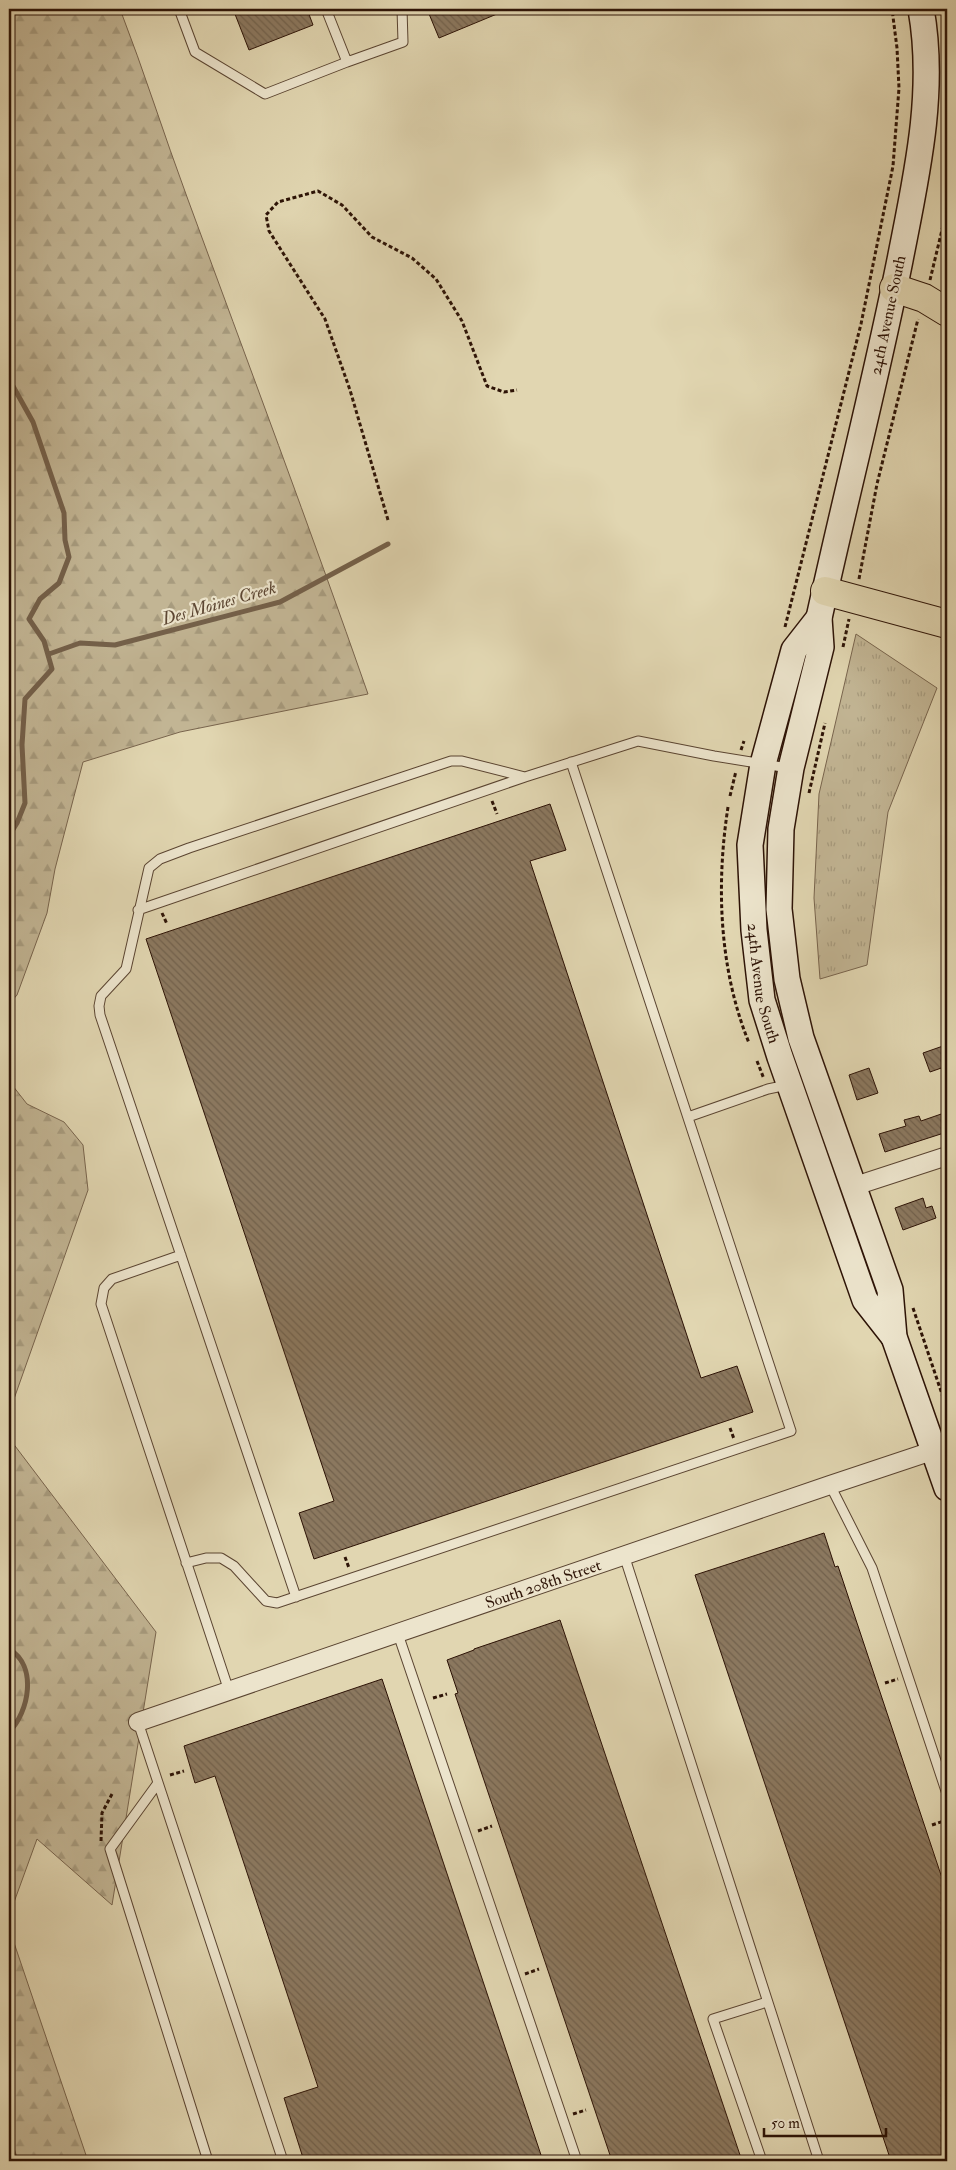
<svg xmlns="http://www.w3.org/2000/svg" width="956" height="2170" font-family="'IM FELL Double Pica',serif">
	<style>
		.grass { fill: url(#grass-tufts); stroke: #78644d }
		.forest { fill: url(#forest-firs); stroke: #78644d }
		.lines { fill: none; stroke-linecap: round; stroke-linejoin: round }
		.stream { stroke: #74604a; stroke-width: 5 }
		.building { fill: url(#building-back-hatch); stroke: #2d1306 }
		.lane-casing { stroke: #5a4431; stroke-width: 11 }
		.street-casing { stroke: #5a4431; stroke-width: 20 }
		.secondary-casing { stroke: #2d1306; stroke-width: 28 }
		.highway-casing { stroke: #2d1306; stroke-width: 30 }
		.path { stroke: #2d1306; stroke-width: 3; stroke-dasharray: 4 2.5; stroke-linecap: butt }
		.lane { stroke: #ece4cc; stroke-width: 9 }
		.street { stroke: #ece4cc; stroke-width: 18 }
		.secondary { stroke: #ece4cc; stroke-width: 25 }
		.highway { stroke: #e1d6b1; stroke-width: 28 }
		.labels { text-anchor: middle; stroke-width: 4.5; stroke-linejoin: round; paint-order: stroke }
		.street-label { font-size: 16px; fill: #2d1306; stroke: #ece4cc }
		.water-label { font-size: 18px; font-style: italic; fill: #5d4733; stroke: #ece4cc }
	</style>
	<defs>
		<pattern id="grass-tufts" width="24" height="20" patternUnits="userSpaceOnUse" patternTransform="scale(1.25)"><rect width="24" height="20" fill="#c2b594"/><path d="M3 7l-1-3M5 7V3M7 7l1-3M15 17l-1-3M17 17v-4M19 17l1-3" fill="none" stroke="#a79b7e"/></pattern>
		<pattern id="forest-firs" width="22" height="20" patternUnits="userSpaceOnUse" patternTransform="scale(1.25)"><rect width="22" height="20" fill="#c2b594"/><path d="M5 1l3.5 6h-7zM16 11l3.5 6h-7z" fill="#a79b7e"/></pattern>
		<pattern id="building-back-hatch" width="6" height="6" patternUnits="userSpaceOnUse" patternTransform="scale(1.25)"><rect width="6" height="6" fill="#8b785f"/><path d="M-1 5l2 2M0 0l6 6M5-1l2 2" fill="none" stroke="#72614c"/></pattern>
	</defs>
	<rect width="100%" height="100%" fill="#e1d6b1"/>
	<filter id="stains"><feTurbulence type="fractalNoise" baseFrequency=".004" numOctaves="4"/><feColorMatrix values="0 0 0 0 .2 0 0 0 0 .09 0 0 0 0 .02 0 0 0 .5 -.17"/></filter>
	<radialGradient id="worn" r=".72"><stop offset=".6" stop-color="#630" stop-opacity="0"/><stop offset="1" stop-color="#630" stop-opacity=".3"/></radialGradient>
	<!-- grass -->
	<path class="grass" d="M856 634 937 688 888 812 867 965 820 979 814 898 819 794Z"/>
	<!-- forest -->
	<path class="forest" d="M9 9H120C144 71 164 135 187 197 248 363 310 528 368 694L180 732 83 762 55 869 47 913 17 995 9 1004Z
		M9 1081 27 1104 64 1122 83 1145 88 1190 9 1413Z
		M9 1438 156 1632 112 1905 37 1839 9 1916Z
		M9 1928 88 2161H9Z"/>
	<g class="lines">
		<!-- stream -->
		<path class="stream" d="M9 379 33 422 64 513 65 540 69 557 59 583 40 599 29 619 44 641 52 669 25 699 22 745 25 803 17 823 9 836
			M49 654 80 643 115 645 280 602 388 544
			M9 1649C38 1666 29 1712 9 1732
			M9 2139 16 2161"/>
	</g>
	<!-- building -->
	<path class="building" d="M233 9H307L313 25 249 50Z
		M427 9H509L439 38Z
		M550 804 566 850 530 861 701 1378 737 1366 753 1412 314 1559 299 1513 334 1501 146 939Z
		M943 1046 947 1057V1066L930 1072 923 1053Z
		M869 1068 878 1093 857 1100 849 1075Z
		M947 1112V1132L885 1152 879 1134 906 1126 904 1120 919 1116 921 1121Z
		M923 1198 926 1208 932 1206 936 1218 903 1230 895 1208Z
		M824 1533 835 1567 838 1566 947 1893V2159L940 2161H891L695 1575Z
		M560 1620 742 2161H612L455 1694 458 1693 447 1660 474 1650V1649Z
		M382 1679 543 2161H343L341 2157 328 2161H304L284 2098 318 2087 215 1776 195 1783 184 1746Z"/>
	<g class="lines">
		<!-- lane casing -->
		<g class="lane-casing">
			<path id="lane" d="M179 9 195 52 265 94 347 62
				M326 9 347 62 403 42 402 9
				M138 910 525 777 638 741 714 756 788 768
				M688 1117 768 1089 787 1085
				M181 1255 112 1279 104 1288 101 1304 229 1691
				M830 1485 872 1568 947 1794
				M624 1555 819 2161
				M186 1563 206 1558H221L234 1566 266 1601 277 1603 791 1431 571 762
				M296 1597 100 1015 99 1006 101 996 126 969 149 868 160 859 189 848 451 761H462L525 777
				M398 1634 577 2161
				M138 1722 283 2161
				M158 1783 110 1849 208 2161
				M762 2161 713 2019 767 2002"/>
		</g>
		<!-- street casing -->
		<g class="street-casing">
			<g id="street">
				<path d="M855 1186 947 1156"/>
				<path id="s1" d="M138 1722 830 1485 947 1446"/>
			</g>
		</g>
		<!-- secondary casing -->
		<g class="secondary-casing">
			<g id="secondary">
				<path d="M921 9C936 93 916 178 900 260 876 380 845 499 819 618L821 647 791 768 781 829 779 909 787 979 801 1038 890 1290 894 1337 947 1488"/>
				<path id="s2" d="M819 618 794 650 763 764 750 845 754 930 762 1000 780 1057 865 1300 894 1337"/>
			</g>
		</g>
		<!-- highway casing -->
		<g class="highway-casing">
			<path id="highway" d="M894 288 924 298 947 312
				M825 591 947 624"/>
		</g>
		<!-- path -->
		<path class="path" d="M930 280 947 209
			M388 520 350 390 325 319 269 231 266 215 278 202 318 191 342 205 372 237 412 258 436 279 462 321 487 386 504 392 517 390
			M859 579 877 484 918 319
			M785 627 861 324 893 166 899 88 897 48 892 9
			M843 647 849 619
			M741 750 744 741
			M809 793 825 723
			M730 796 736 771
			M492 801 497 814
			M728 807C716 885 719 969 749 1043
			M162 913 167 924
			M757 1061 764 1079
			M913 1308 947 1409
			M730 1428 734 1439
			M345 1557 349 1568
			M885 1683 898 1679
			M433 1698 447 1694
			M170 1775 184 1771
			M932 1825 947 1820
			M478 1831 492 1826
			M101 1841 102 1813 112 1794
			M525 1974 539 1969
			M573 2114 586 2110"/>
		<!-- lane -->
		<use href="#lane" class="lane"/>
		<!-- street -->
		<use href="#street" class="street"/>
		<!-- secondary -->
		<use href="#secondary" class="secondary"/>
		<!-- highway -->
		<use href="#highway" class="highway"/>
	</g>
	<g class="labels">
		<!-- street labels -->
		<g class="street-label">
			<text transform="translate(887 315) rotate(-78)" y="6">24th Avenue South</text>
			<text dy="6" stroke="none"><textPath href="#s2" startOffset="380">24th Avenue South</textPath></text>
			<text dy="6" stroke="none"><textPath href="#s1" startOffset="428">South 208th Street</textPath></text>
		</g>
		<!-- water labels -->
		<g class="water-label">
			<text transform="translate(219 603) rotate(-16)" y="6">Des Moines Creek</text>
		</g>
	</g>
	<!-- margin -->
	<rect width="956" height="2170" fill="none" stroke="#e1d6b1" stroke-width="30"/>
	<rect x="10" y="10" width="936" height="2150" fill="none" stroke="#2d1306" stroke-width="2.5"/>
	<rect x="15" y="15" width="926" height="2140" fill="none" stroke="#2d1306"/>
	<!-- scale -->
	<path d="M764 2128v8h122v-8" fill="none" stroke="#2d1306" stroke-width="2.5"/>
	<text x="771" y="2128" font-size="15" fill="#2d1306" stroke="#ece4cc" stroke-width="4" paint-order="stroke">50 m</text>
	<rect width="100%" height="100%" filter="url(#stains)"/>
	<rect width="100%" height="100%" fill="url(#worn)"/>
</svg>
